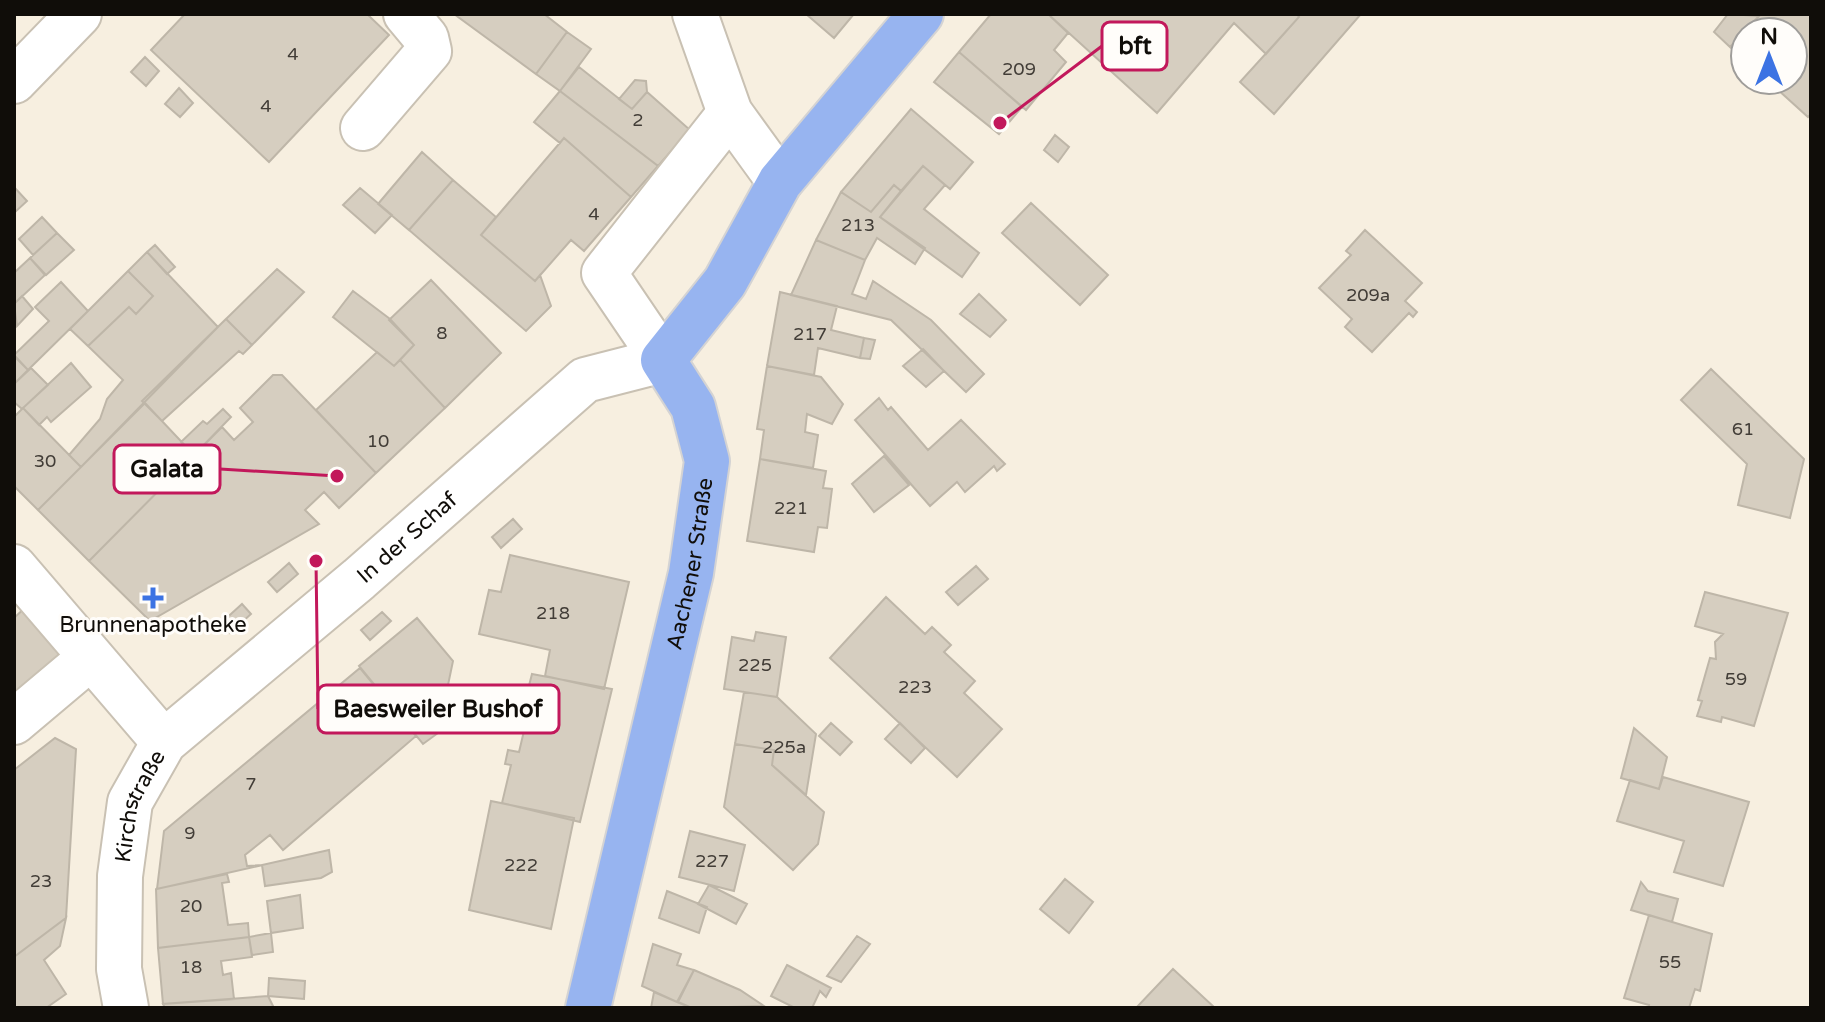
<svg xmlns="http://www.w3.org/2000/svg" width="1825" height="1022" font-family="'Varela Round',sans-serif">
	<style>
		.building { fill: #d6cec0; stroke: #beb6a8; stroke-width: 2 }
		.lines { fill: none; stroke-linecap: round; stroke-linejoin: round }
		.minor-casing { stroke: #c9c1b3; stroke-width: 48 }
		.major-casing { stroke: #d4d3d3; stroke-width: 48 }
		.minor { stroke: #fff; stroke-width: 44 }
		.major { stroke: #97b4f0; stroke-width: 44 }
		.poi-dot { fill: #3c73e3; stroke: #fffdfa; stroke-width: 3 }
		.labels { text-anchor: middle; stroke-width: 6; stroke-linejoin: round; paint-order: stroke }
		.number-label { font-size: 18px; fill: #423d37 }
		.street-label { font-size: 22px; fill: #100d09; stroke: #fffdfa }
		.poi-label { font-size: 22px; fill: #100d09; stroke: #fffdfa }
		.leader { fill: none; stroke: #c2185b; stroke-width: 3 }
		.callout-dot { fill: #c2185b; stroke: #fffdfa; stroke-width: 3 }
		.callout { fill: #fffdfa; stroke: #c2185b; stroke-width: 3 }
		.callout-label { font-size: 24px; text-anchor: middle; font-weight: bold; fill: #100d09 }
	</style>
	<rect width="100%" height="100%" fill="#f7efe0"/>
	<!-- building -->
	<path class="building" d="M185 14H367L389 35 269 162 151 50Z
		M454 14H544L567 32 536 74Z
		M806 14H854L834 38Z
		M991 14H1048L1068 33 1054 50 1066 62 1026 110 959 52Z
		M1048 14H1297L1299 17 1266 54 1234 23 1157 113Z
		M1297 14H1361L1274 114 1240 82 1299 17Z
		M1728 14 1759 16 1730 47 1714 32Z
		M1761 14H1811V114L1808 117 1767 80H1793V32H1745V60L1730 47Z
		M567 32 591 49 560 91 536 74Z
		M959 52 1022 107 999 134 934 82Z
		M145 57 159 71 146 86 131 72Z
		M579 67 632 109 647 92 690 130 658 166 560 91Z
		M635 80 646 81 647 92 632 109 619 99Z
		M179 88 193 103 180 117 165 104Z
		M560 91 658 166 631 197 564 138 560 143 534 122Z
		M911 109 973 162 950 189 923 166 901 191 894 185 871 212 841 192Z
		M1055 135 1069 147 1058 162 1044 150Z
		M564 138 631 197 584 251 571 240 535 281 481 235Z
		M422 152 453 180 409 230 378 204Z
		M923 166 945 185 924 209 979 253 962 277 880 217Z
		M453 180 496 217 481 235 535 281 540 275 551 306 526 331 409 230Z
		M894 185 901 191 880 217 925 248 915 264 877 238 865 260 816 240 841 192 871 212Z
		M14 187 27 201 14 213Z
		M360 188 392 215 375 233 343 205Z
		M1031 203 1108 275 1080 305 1002 233Z
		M42 217 57 233 33 255 19 239Z
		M1365 230 1422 283 1405 301 1417 312 1413 317 1409 313 1372 352 1345 327 1352 319 1319 288 1351 255 1346 251Z
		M57 233 74 250 46 275 30 258Z
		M816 240 865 260 852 294 866 299 873 281 931 320 984 374 966 392 891 320 791 295Z
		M155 245 175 267 167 274 147 252Z
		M147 252 218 327 81 467 69 455 100 419 107 399 123 380 88 346 129 307 136 314 153 296 128 271Z
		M30 258 45 275 14 304V273Z
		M277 269 304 292 252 345 226 319Z
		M128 271 153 296 136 314 129 307 88 346 70 329Z
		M431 280 501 353 445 408 400 360 414 345 389 320Z
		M61 282 88 311 28 370 14 355 49 321 35 307Z
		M353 291 390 319 414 345 394 366 333 317Z
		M780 292 837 306 831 330 864 338 860 358 818 348 814 375 767 366Z
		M979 294 1006 320 990 337 960 314Z
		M22 296 33 309 17 326 14 304Z
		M226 319 252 345 243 354 239 351 162 421 142 401Z
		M864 338 875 340 870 359 860 358Z
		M923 349 944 371 926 387 903 366Z
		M377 352 394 366 400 360 445 408 376 473 316 410Z
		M14 356 28 370 14 384Z
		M71 363 91 387 51 422 47 417 39 425 23 408Z
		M767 366 821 377 843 404 832 424 807 414 805 432 818 435 813 468 760 459 764 430 757 429Z
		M31 368 48 385 22 409 14 402V384Z
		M1711 369 1804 459 1790 518 1738 505 1747 464 1681 400Z
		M273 375H282L376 473 339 508 324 492 305 510 319 524 150 621 89 561 222 427 234 440 253 422 240 408Z
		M879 398 888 410 891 407 928 450 961 420 1005 464 997 471 994 466 965 492 957 482 930 506 855 420Z
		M145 403 194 455 89 561 38 510Z
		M23 408 81 467 38 510 14 486V417Z
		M223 409 231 417 194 455 181 442 203 421 207 424Z
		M884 456 909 485 874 512 852 484Z
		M760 459 826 471 823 488 832 489 827 528 818 527 814 552 747 541Z
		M513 519 522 529 501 548 492 537Z
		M510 555 629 582 604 689 545 676 550 650 479 634 489 590 501 592Z
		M289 563 298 574 277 592 268 582Z
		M976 566 988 579 958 605 946 592Z
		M1705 592 1788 613 1754 726 1722 717 1721 722 1697 716 1702 701 1698 700 1710 658 1716 659 1715 642 1723 634 1695 626Z
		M886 597 925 634 932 627 951 645 944 652 975 681 964 693 1002 729 957 777 830 658Z
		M242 604 251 614 230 633 221 623Z
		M28 605 70 658 14 694V618Z
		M382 612 391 621 370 640 361 630Z
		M417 618 453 661 438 733 423 744 359 666Z
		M756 632 786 637 777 697 724 689 732 637 754 641Z
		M360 668 416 736 283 850 270 835 245 855 247 866 263 865 157 889 164 831Z
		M532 674 612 689 580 822 502 803 511 765 505 764 508 750 519 752 528 714 522 713Z
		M744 692 777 697 816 734 806 795 772 765 774 750 735 744Z
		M831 723 852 742 840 755 819 736Z
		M900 723 925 748 911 763 885 739Z
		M1634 728 1667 757 1659 789 1621 778Z
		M55 738 76 749 66 918 14 957V770Z
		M735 744 774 750 772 765 824 812 818 844 793 870 724 807Z
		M1663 777 1749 802 1723 886 1674 872 1684 841 1617 821 1630 780 1659 789Z
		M491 801 574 818 551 929 469 910Z
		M690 831 745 845 734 891 679 877Z
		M329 850 332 872 321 878 265 886 262 865Z
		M227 874 229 882 222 883 228 925 248 923 249 937 158 948 156 889Z
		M1065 879 1093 902 1069 933 1040 909Z
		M1641 882 1648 891 1678 899 1672 922 1631 910Z
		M709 885 747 904 736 924 698 904Z
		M667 891 707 907 699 933 659 918Z
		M300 895 303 928 271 933 267 901Z
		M1649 915 1712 934 1700 991 1695 989 1689 1008H1648L1649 1005 1624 998Z
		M66 918 60 946 44 960 66 994 46 1008H14V957Z
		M271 933 273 952 252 955 249 937Z
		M857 936 870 944 841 982 827 976Z
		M249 937 252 957 221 961 223 975 231 973 234 999 163 1004 158 948Z
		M653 944 681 954 677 965 694 970 677 1002 642 986Z
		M787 965 831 988 826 997 820 991 812 1008H795L771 996Z
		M1173 969 1215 1008H1136Z
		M694 970 740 990 764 1006 692 1008 678 1002Z
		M269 978 305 981 304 999 268 996Z
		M654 992 677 1002 692 1008H651Z
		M268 996 274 1008H165L163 1004Z"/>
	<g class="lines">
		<!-- minor casing -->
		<g class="minor-casing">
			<g id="minor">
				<path d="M695 14 730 113 780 182"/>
				<path d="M14 81 79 14"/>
				<path d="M363 128 429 51 426 38 406 14"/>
				<path d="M14 567 164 742"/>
				<path d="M14 722 90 658"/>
				<path id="s1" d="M126 1008 119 969 120 876 130 802 164 742 359 579 585 380 663 360 604 273 730 113"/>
			</g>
		</g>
		<!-- major casing -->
		<g class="major-casing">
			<g id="major">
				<path id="s2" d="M588 1008 691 573 707 461 693 407 663 360 725 282 780 182 921 14"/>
			</g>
		</g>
		<!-- minor -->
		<use href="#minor" class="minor"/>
		<!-- major -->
		<use href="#major" class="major"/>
	</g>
	<!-- markers -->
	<path class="poi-dot" d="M149 586h8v8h8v8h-8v8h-8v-8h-8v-8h8z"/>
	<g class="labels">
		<!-- number labels -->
		<g class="number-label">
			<text x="293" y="60">4</text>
			<text x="1019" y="75">209</text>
			<text x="266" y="112">4</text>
			<text x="638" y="126">2</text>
			<text x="594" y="220">4</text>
			<text x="858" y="231">213</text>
			<text x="1368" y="301">209a</text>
			<text x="442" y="339">8</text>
			<text x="810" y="340">217</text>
			<text x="1743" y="435">61</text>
			<text x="378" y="447">10</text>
			<text x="45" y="467">30</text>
			<text x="791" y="514">221</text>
			<text x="553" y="619">218</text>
			<text x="755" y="671">225</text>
			<text x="1736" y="685">59</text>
			<text x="915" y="693">223</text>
			<text x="784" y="753">225a</text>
			<text x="251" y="790">7</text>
			<text x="190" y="839">9</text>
			<text x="712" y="867">227</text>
			<text x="521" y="871">222</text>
			<text x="41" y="887">23</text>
			<text x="191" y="912">20</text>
			<text x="1670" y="968">55</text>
			<text x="191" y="973">18</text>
		</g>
		<!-- street labels -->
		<g class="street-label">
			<text dy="8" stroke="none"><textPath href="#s1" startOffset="594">In der Schaf</textPath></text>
			<text dy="8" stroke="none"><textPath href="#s2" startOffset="456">Aachener Straße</textPath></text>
			<text dy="8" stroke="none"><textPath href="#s1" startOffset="206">Kirchstraße</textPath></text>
		</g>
		<!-- poi labels -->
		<g class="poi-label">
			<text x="153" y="632">Brunnenapotheke</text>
		</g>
	</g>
	<!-- callouts -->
	<path class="leader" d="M1000 123L1102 46M337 476L220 469M316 561L318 709"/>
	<g class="callout-dot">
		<circle cx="1000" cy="123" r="8"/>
		<circle cx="337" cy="476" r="8"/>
		<circle cx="316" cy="561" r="8"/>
	</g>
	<g class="callout">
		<rect x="1102" y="22" width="65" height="48" rx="8"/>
		<rect x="114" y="445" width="106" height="48" rx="8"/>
		<rect x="318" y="685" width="241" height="48" rx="8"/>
	</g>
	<g class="callout-label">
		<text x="1135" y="54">bft</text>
		<text x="167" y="477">Galata</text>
		<text x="438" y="717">Baesweiler Bushof</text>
	</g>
	<!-- border -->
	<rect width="1825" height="1022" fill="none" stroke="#100d09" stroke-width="32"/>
	<!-- north arrow -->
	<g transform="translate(1769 56)"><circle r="38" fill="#fffdfa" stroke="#9f9d9a" stroke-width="2"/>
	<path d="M0-6L14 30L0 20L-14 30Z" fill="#3c73e3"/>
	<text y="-12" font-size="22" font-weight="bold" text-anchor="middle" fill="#100d09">N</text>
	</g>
</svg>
